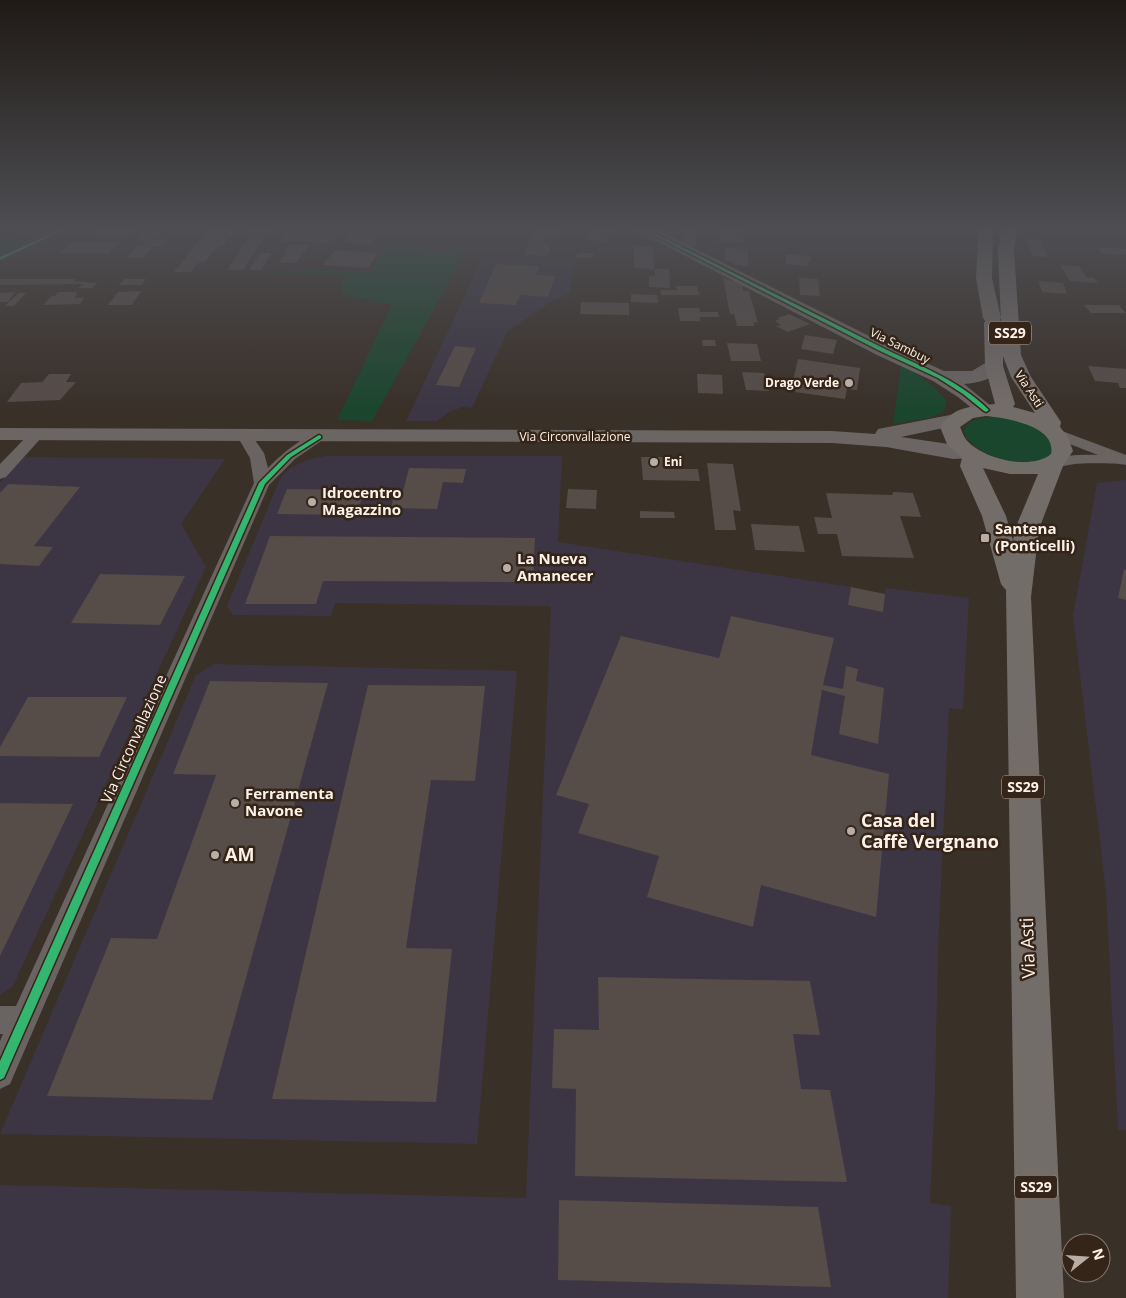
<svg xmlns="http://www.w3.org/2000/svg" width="1126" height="1298" font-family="'Open Sans',sans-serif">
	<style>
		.industrial { fill: #3c3644 }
		.green { fill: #1b462e }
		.building { fill: #564c48 }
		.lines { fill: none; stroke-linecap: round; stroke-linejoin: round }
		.street { fill: #696462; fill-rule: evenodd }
		.secondary { fill: #6b6664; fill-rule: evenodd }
		.primary { fill: #736d6a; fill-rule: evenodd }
		.highway { fill: #706a66; fill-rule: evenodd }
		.cycleway-casing { stroke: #352518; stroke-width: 3 }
		.cycleway { fill: #33b770; fill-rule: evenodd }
		.poi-dot { fill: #b8aea6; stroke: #352518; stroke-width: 2 }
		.labels { text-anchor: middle; stroke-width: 5; stroke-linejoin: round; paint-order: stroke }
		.far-street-label { font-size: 12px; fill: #fdf2ea; stroke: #352518 }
		.far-poi-label { font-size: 12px; font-weight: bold; fill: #fdf2ea; stroke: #352518; text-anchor: end }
		.shield { fill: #352518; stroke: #c1b4ab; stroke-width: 1 }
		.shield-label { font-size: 14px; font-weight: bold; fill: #fdf2ea }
		.poi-label { font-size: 15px; font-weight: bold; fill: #fdf2ea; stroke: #352518; text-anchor: start }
		.street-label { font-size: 15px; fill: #fdf2ea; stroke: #352518 }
		.near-poi-label { font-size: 18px; font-weight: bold; fill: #fdf2ea; stroke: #352518; text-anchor: start }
		.near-street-label { font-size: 18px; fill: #fdf2ea; stroke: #352518 }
	</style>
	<rect width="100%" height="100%" fill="#393028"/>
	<!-- industrial -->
	<path class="industrial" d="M516 256 577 261 572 274 570 293 552 301 507 332 472 408 463 407 449 412 437 421H406L483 257 515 258Z
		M325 456H562L558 542 851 587 885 594 886 588 969 598 963 710 949 708 938 950 935 1090 930 1203 951 1206 948 1298H0V1185L526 1198 551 606 335 603 331 616 233 615 227 606 280 479 289 469 306 460Z
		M22 457 225 459 181 524 206 567 13 986 0 995V483Z
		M1126 480V1130H1118L1106 892 1073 616 1097 483Z
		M214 664 517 671 477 1144 0 1134 196 675Z"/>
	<!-- green -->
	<path class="green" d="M0 235 37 239 0 256Z
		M391 246 464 254 372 421 337 420 392 305 342 294 343 275 304 273H268L304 270 369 271Z
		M901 365C919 376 935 385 947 402L943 412 929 418 893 424Z
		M996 417C1017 418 1035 425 1050 438L1052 454C1048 457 1043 460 1038 461 993 472 923 420 996 417Z"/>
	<!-- building -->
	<path class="building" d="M99 227H139L132 235H91Z
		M210 227 235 229 224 245H219L205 262 198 263 191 272H174Z
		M355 227H386L383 230Z
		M535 228 558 229 555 237 544 240 542 244H547L546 247H551L547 256 524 255Z
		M720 228 743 230V243L718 241Z
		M255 229H269L243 270H227Z
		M594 229 612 230 606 242 588 240Z
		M684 229 698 230 696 247 682 244Z
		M142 232H158L151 239H167L160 247H153L143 258H126L138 245H142L148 239H136Z
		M287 234 334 236 328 243H313L315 241H280Z
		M349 235 377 237 371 244 343 242Z
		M1026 238 1041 239 1048 257 1032 256Z
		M72 242H118L108 254 59 253Z
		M289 245H310L296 263H278L288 251H284Z
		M634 246 653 247 654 269H669L670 288 649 287V276H655L654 269 634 268Z
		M1097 247 1126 249V255L1102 254Z
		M725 248 748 249V266L733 265V262L724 261Z
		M335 250 378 253 368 268 323 265Z
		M260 253H272L261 270H249Z
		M578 253H594L592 258H575Z
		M786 254 810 256V262H807V266L786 264Z
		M496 264 539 266 536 275 555 276 548 297 520 295 516 305 479 303Z
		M1060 265 1079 266 1086 277 1094 278 1098 283 1070 281Z
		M723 278 742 284 743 291H749L758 323 754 322V326H737L734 314H730Z
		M799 278 818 279 820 296 800 295Z
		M0 279H75L74 281 97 283 92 288H79L82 284 0 285Z
		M124 279H146L141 285H119Z
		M1038 281 1063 283 1067 294 1042 292Z
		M676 286H697L699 295H661L660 290H677Z
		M141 291 132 305H108L118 292Z
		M15 292 8 302H0V293Z
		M58 292H77L75 294H78L74 298H84L80 304 43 305 51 296H55Z
		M18 293H26L14 306H5Z
		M631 294 657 295 658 303 631 302Z
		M581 302 629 303V315L580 314Z
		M1084 305H1119L1126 313H1091Z
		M678 308H699L700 312H718L719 317H700V321H680Z
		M789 314 810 324 788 332 776 326 781 325 775 321 780 319 778 318Z
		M805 335 837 340 833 354 801 349Z
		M702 340H715L716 346H703Z
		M727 343 757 344 761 361H731Z
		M455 346 476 348 459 387 436 385Z
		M798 359 860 368 857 390 847 389 845 399 795 392 798 382 793 381Z
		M1088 366 1126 369V388H1120L1118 383 1095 381Z
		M742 372 764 373 769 391 746 390Z
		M49 374H71L66 382H76L60 400 7 402 21 383 42 382Z
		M697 374 722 375 723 394 698 393Z
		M641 457H664L665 469H698L700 481 643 480Z
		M707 463 733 464 741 511 733 510 736 530H715Z
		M409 468 466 469 463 483 443 482 437 509 391 508 394 495H402Z
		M8 484 80 487 34 546 53 547 39 566 0 564V493Z
		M287 489 364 490 357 515 277 514Z
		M568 489 597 490 596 509 566 508Z
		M893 492 913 493 921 517 900 516 914 558 842 556 837 534H818L814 517 832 518 826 493 892 495Z
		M640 511 674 512 675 518H640Z
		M751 524 799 526 805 552 755 550Z
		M270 536 535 538 533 582 323 581 316 604H245Z
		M1124 569 1126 570V600L1118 598Z
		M100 574 185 576 160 625 71 623Z
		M851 587 885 594 883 612 848 605Z
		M731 616 834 638 823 685 843 689 846 666 858 669 856 681 884 688 878 744 839 734 845 696 822 690 811 755 889 774 876 917 761 885 753 927 647 897 659 856 578 833 589 804 556 795 621 636 719 658Z
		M210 681 328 683 212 1100 47 1096 111 938 157 939 216 775 173 774Z
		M368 685 485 686 475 781 431 780 406 948 452 949 436 1102 272 1099Z
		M28 697H127L99 757 0 756V747Z
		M0 803 73 804 0 956Z
		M598 977 810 981 820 1035 793 1034 801 1089 830 1090 847 1182 575 1176 576 1089 552 1088 554 1029 599 1030Z
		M559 1200 818 1207 831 1287 558 1280Z"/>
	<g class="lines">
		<!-- street -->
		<path class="street" d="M60 227H74L0 262V255Z
			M1054 428 1126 455V465C1118 463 1086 463 1075 464 1066 465 1057 469 1047 466L1045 463 1047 460C1064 455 1081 454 1098 455L1049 436 1046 433 1049 430Z
			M37 429 42 431 45 434 42 437 6 477 0 479V464L32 431Z
			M245 431 250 433 264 453 268 468C280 456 308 430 324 434L327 437 295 459 269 485 10 1084 0 1089V1041L3 1034H0V1006H16L254 483 250 458 237 436 240 433Z"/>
		<!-- secondary -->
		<path class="secondary" d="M633 227H652L889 346 944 371H972L987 362 994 360 1001 362 1003 366C995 379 979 383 964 384L996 410 993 414 986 416 979 414 958 397 933 381 875 354 635 230Z
			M955 414 962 416 965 420 962 424 901 437 976 448 979 453 976 458 953 459 886 447 832 443 0 440V428L832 431 875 434 878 429Z"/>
		<!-- primary -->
		<path class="primary" d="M1003 227H1017L1014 251 1021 355 1031 377 1061 422 1060 427 1068 437 1073 451 1063 466 1039 529 1031 597 1064 1298H1016L1006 590 1001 584 982 516 960 466 962 458 947 444 940 427C955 405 971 407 995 404L985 366 984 323 987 319 993 318 999 319 1001 322 998 251ZM1003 356 1011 377 1035 413 1013 407 1015 404 1003 366ZM986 416C1005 418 1057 425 1051 454 1031 471 980 459 965 438 963 435 962 431 960 427L973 418ZM983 468 1010 474H1038L1015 529 1013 541 1006 516Z"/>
		<!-- highway -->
		<path class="highway" d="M979 227H993L992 278 1001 318 998 322 992 323 986 322 983 318 976 278Z
			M1006 227H1020L1012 242H1002L999 239Z"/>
		<!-- cycleway casing -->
		<g class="cycleway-casing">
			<path id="cycleway" d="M65 227H71L0 260V257Z
				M638 227H643C719 266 795 304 871 342 911 363 956 377 989 410L986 412 984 411 963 394 938 378 880 351Z
				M319 435 321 436V438L291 457 265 484 4 1078 0 1080V1061L259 483 287 455Z"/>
		</g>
		<!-- cycleway -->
		<use href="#cycleway" class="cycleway"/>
	</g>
	<!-- sky -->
	<linearGradient id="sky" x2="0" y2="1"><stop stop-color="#1f1a16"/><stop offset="0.56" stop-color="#4e4e53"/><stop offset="1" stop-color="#4e4e53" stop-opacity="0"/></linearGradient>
	<rect width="1126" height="409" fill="url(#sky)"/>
	<!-- markers -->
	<g class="poi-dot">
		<circle cx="849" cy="383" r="5"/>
		<circle cx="654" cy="462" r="5"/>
		<circle cx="312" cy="502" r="5"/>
		<rect x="980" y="533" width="10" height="10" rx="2.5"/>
		<circle cx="507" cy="568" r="5"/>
		<circle cx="235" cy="803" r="5"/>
		<circle cx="851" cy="831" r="5"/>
		<circle cx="215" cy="855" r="5"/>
	</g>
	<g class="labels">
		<!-- far-street labels -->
		<g class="far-street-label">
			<text transform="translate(900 346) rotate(26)" y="4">Via Sambuy</text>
			<text transform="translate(1029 389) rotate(57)" y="4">Via Asti</text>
			<text x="575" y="441">Via Circonvallazione</text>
		</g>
		<!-- far-poi labels -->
		<g class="far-poi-label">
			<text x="839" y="387">Drago Verde</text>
			<text x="664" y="466" text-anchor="start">Eni</text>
		</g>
		<!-- shield labels -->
		<g class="shield">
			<rect x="989" y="321.5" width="42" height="23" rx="4"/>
			<rect x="1002" y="775.5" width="42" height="23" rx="4"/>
			<rect x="1015" y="1175.5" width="42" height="23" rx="4"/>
		</g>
		<g class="shield-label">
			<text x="1010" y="338">SS29</text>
			<text x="1023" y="792">SS29</text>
			<text x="1036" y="1192">SS29</text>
		</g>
		<!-- poi labels -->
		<g class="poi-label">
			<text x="322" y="498">Idrocentro<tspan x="322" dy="17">Magazzino</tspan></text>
			<text x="995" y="534">Santena<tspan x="995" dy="17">(Ponticelli)</tspan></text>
			<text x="517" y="564">La Nueva<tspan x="517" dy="17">Amanecer</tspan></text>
			<text x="245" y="799">Ferramenta<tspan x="245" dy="17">Navone</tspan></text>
		</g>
		<!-- street labels -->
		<g class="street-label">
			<text transform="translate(134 739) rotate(-66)" y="5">Via Circonvallazione</text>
		</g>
		<!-- near-poi labels -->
		<g class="near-poi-label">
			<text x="861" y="827">Casa del<tspan x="861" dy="21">Caffè Vergnano</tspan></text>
			<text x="225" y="861">AM</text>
		</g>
		<!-- near-street labels -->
		<g class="near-street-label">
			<text transform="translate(1028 948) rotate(-92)" y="6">Via Asti</text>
		</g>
	</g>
	<!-- north arrow -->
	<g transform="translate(1086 1258) rotate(73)"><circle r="24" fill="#352518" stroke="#85776c"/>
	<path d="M0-4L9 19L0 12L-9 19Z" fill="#b8aea6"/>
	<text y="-8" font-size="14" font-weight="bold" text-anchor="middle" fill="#fdf2ea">N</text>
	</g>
</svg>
